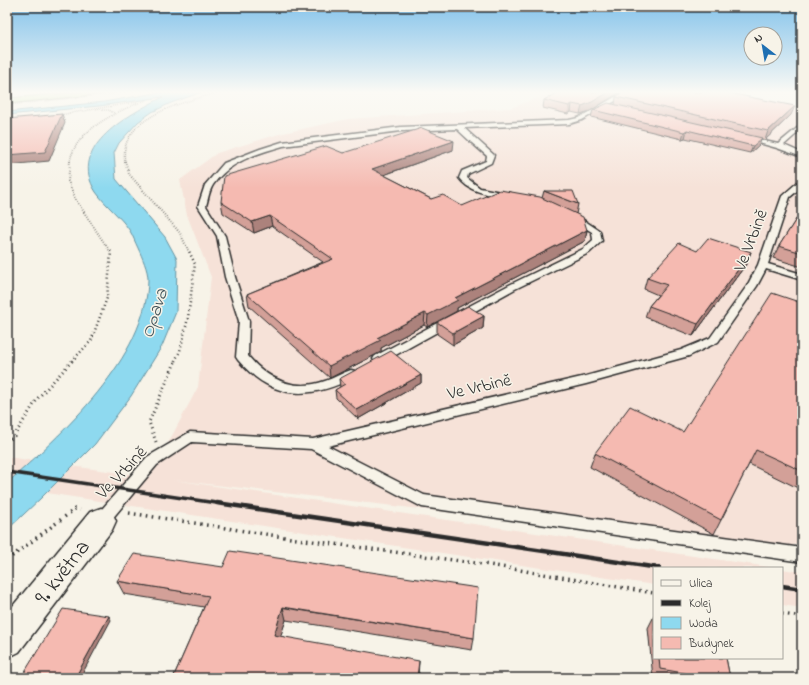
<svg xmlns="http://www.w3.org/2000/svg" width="809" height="685" font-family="'Indie Flower',sans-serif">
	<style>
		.built { fill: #f6e2d8 }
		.green { fill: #bee39e; stroke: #748764 }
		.water { fill: #8ed9ef; stroke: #6693a1 }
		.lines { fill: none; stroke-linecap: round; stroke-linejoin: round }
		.service-casing { stroke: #2b2b2b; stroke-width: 3 }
		.minor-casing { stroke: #2b2b2b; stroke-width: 3 }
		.path-far4 { stroke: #2b2b2b; stroke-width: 1.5; stroke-dasharray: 0.5 1.5; stroke-linecap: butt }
		.path-far3 { stroke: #2b2b2b; stroke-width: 2; stroke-dasharray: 0.5 2; stroke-linecap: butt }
		.path-far2 { stroke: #2b2b2b; stroke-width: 2.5; stroke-dasharray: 1 3; stroke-linecap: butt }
		.path-far1 { stroke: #2b2b2b; stroke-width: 3; stroke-dasharray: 1 3.5; stroke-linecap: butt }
		.path { stroke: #2b2b2b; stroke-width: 3.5; stroke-dasharray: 1.5 4.5; stroke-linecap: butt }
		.service { fill: #f7f3e8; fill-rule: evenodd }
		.minor { fill: #f7f3e8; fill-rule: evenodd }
		.rail-far1 { stroke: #2b2b2b; stroke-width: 3.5 }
		.rail { stroke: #2b2b2b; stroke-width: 4.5 }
		.wall { fill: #d3a098; stroke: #2b2b2b }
		.shaded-wall { fill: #ac827c; stroke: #2b2b2b }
		.building { fill: #f5bab1; stroke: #2b2b2b }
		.labels { text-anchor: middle; stroke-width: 3; stroke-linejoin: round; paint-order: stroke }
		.street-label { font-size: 18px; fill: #2b2b2b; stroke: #f7f3e8 }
		.water-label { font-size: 19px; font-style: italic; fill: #44565c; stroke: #f7f3e8 }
		.near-street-label { font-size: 22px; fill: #2b2b2b; stroke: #f7f3e8 }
	</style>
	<rect width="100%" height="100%" fill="#f7f3e8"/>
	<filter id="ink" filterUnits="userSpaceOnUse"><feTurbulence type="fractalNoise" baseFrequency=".025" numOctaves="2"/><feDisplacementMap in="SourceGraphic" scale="8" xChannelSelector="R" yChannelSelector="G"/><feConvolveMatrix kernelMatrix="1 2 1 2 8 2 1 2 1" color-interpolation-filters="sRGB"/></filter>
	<g filter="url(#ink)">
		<!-- built -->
		<path class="built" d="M552 92H712L802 110V543L769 550 173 480 776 568H654V585L7 487V457L150 477 198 387 211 277 187 215 180 180 217 153 279 134 348 119 511 108Z
			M782 569 802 572V608L782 605Z"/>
		<!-- green -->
		<path class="green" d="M78 92H120L7 104V98Z"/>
		<!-- water -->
		<path class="water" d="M161 92H202L171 103 152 112 138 122 119 143 114 153 116 179 165 237 177 259 176 312 162 346 131 396 95 444 41 498 7 530V483C61 435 148 357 148 279 148 270 142 257 138 248 135 242 133 236 130 231 121 217 106 206 96 192 66 146 131 114 163 97L99 106 7 115V112L104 102Z"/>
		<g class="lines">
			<!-- service casing -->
			<g class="service-casing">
				<path id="service" d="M624 92H631L582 120 569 124 464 128 494 155 491 163 468 174 467 178 480 188 511 194V198H508C490 194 471 194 459 178L462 171 486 161 487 156 472 143 457 129 401 131 283 146C258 153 228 162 213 185 209 191 208 200 206 206L225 236 235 277 249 321 248 356C268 380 295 392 325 381 334 378 342 373 351 370L355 371 357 374 355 377C310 400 273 401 238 360L236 357 239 321 225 277 217 236 198 206 205 185 224 163 260 149 282 142 401 127 569 120 578 118Z
					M802 124V129L784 145 802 153V157L777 148 744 139 747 137 778 144Z
					M799 181H802V187L790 197 768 264 802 274V280L766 269 757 286 718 342 689 356 586 384 328 446 424 495 802 548V562L422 507 311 449 192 442 157 465 106 526 101 527 96 526 94 521 96 516 147 457 190 432 313 439 586 376 681 350 710 338 747 286 758 265 782 196Z
					M570 215H576L600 231 602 241 589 253 515 289 383 362H375L373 359 375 356 509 285 583 249 593 240 592 232 570 219 569 217Z"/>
			</g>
			<!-- minor casing -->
			<g class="minor-casing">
				<path id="minor" d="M101 508 112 512 116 521 112 530 19 652 7 658V613L90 512Z"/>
			</g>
			<!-- path-far4 -->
			<path class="path-far4" d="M7 105 127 92
				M102 110H109L114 113
				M59 115 137 102
				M70 162C74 130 120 110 146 100
				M125 162C117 116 188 101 220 92"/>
			<!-- path-far3 -->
			<path class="path-far3" d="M70 161 68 181 76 200 109 250
				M125 161 129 174 180 233 188 250"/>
			<!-- path-far2 -->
			<path class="path-far2" d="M72 361 91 341 107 298 111 252 109 249
				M175 361 180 351 188 318 195 264 188 249"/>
			<!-- path-far1 -->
			<path class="path-far1" d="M7 442 14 436 38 398 73 360
				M156 442 149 422 176 360"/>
			<!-- path -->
			<path class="path" d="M129 513 297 539 490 565 654 593
				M7 560 75 509 80 510
				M782 614 802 617"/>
			<!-- service -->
			<use href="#service" class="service"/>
			<!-- minor -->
			<use href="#minor" class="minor"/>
			<!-- rail-far1 -->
			<path class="rail-far1" d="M7 472 223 504"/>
			<!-- rail -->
			<path class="rail" d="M217 503 659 568
				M782 586 802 589"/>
		</g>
		<!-- wall -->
		<path class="wall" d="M559 92H620L590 111 580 114 571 112 568 114 543 108 544 100Z
			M616 97 791 115 765 140 761 139 759 145 750 153 685 138 682 139 591 117 593 110 615 105Z
			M453 150 384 175 431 199 462 206 542 198 544 191 578 204 576 214 587 230 585 241 457 308V311L427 327 424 325 381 348V352L330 378 249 306 247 294 323 262 272 226 254 233 223 213 221 202 343 153Z
			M802 210V267L773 258 779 246Z
			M697 251 747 263 693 336 645 317 649 306 658 295 644 289 647 278Z
			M802 303V490L749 464 714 534 590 467 595 453 683 432Z
			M484 316 483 328 453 345 437 334V322Z
			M421 375V383L358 419 336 398 335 390 340 387 339 379Z
			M117 581 474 638 472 650 286 620 280 636 419 672 418 678H173L204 607 124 594Z
			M654 616V658H726L730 678H653L648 628Z"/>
		<!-- shaded-wall -->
		<path class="shaded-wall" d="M609 92H620L590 111 580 114 582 106Z
			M572 104 571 112 568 114 569 106Z
			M795 106 791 115 765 140 768 131Z
			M62 114 65 123 49 161 7 165V155Z
			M687 130 685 138 682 139 684 132Z
			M762 138 759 145 750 153 753 146Z
			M454 141 453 150 372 179V169Z
			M270 216 272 226 254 233 252 222Z
			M587 230 585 241 457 308V311L427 327 428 315 455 298Z
			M751 252 747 263 693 336 698 324Z
			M425 313 424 325 381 348V352L330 378 329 366 377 338Z
			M484 316 483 328 453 345V333Z
			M7 342 9 345 7 347Z
			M421 375V383L358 419 357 410Z
			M283 607 286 620 277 647 274 635Z
			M109 616 111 620 80 678H75Z
			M419 661 418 678H417Z"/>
		<!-- building -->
		<path class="building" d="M559 92H609L592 102 582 106 572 104 569 106 544 100Z
			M623 92H724L795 106 768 131 616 97Z
			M608 103 762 138 753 146 687 130 684 132 593 110Z
			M62 114 45 152 7 155V119Z
			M422 128 454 141 372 169 431 199 443 195 462 206 500 190 540 197 583 217 587 230 455 298 458 300 428 315 425 313 377 338 381 340 329 366 247 294 333 259 270 216 252 222 221 202 224 176 326 146 343 153Z
			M544 191H573L578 204Z
			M802 210V253L779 246Z
			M708 238 751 252 698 324 649 306 667 285 647 278 679 243 697 251Z
			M772 293 802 303V471L756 450 721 520 595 453 630 406 683 432Z
			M468 306 484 316 453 333 437 322Z
			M391 351 421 375 357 410 335 390 345 384 339 379Z
			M230 551 478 588 474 638 283 607 274 635 419 661 417 678H173L209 596 117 581 134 554 223 567Z
			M63 609 109 616 75 678H21Z
			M659 658H726L730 678H713L660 669Z"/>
	</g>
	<!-- sky -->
	<linearGradient id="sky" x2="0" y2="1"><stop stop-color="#84c3eb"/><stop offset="0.49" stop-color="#fbfaf5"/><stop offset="1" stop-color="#fbfaf5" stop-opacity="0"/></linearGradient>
	<rect width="809" height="188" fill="url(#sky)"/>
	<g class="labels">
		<!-- street labels -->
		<g class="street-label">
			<text transform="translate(750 240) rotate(-69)" y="6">Ve Vrbině</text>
			<text transform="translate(479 386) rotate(-13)" y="6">Ve Vrbině</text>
			<text transform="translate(121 472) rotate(-47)" y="6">Ve Vrbině</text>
		</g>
		<!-- water labels -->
		<g class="water-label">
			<text transform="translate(153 313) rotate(-72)" y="7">Opava</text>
		</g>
		<!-- near-street labels -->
		<g class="near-street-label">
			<text transform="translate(61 571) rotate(-52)" y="8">9. května</text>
		</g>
	</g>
	<!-- margin -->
	<rect width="809" height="685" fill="none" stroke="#f7f3e8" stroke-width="24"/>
	<rect x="12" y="12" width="785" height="661" fill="none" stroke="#2b2b2b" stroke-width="1.5" filter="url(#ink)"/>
	<!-- legend -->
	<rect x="653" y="567" width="130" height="92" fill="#f7f3e8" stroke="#a5a39c"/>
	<rect x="661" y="580" width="20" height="6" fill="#f7f3e8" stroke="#a5a39c"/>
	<text x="689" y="587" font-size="12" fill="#2b2b2b">Ulica</text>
	<rect x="661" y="600" width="20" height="6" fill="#2b2b2b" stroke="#a5a39c"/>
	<text x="689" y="607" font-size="12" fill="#2b2b2b">Kolej</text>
	<rect x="661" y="617" width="20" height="12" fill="#8ed9ef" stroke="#a5a39c"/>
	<text x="689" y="627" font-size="12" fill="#2b2b2b">Woda</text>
	<rect x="661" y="637" width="20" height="12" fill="#f5bab1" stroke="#a5a39c"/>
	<text x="689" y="647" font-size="12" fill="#2b2b2b">Budynek</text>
	<!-- north arrow -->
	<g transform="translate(763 46) rotate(329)"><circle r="19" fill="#f7f3e8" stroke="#a5a39c"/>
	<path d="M0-3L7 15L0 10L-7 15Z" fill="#1f6fb2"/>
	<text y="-6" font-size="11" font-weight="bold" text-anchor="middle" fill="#2b2b2b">N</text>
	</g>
</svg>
